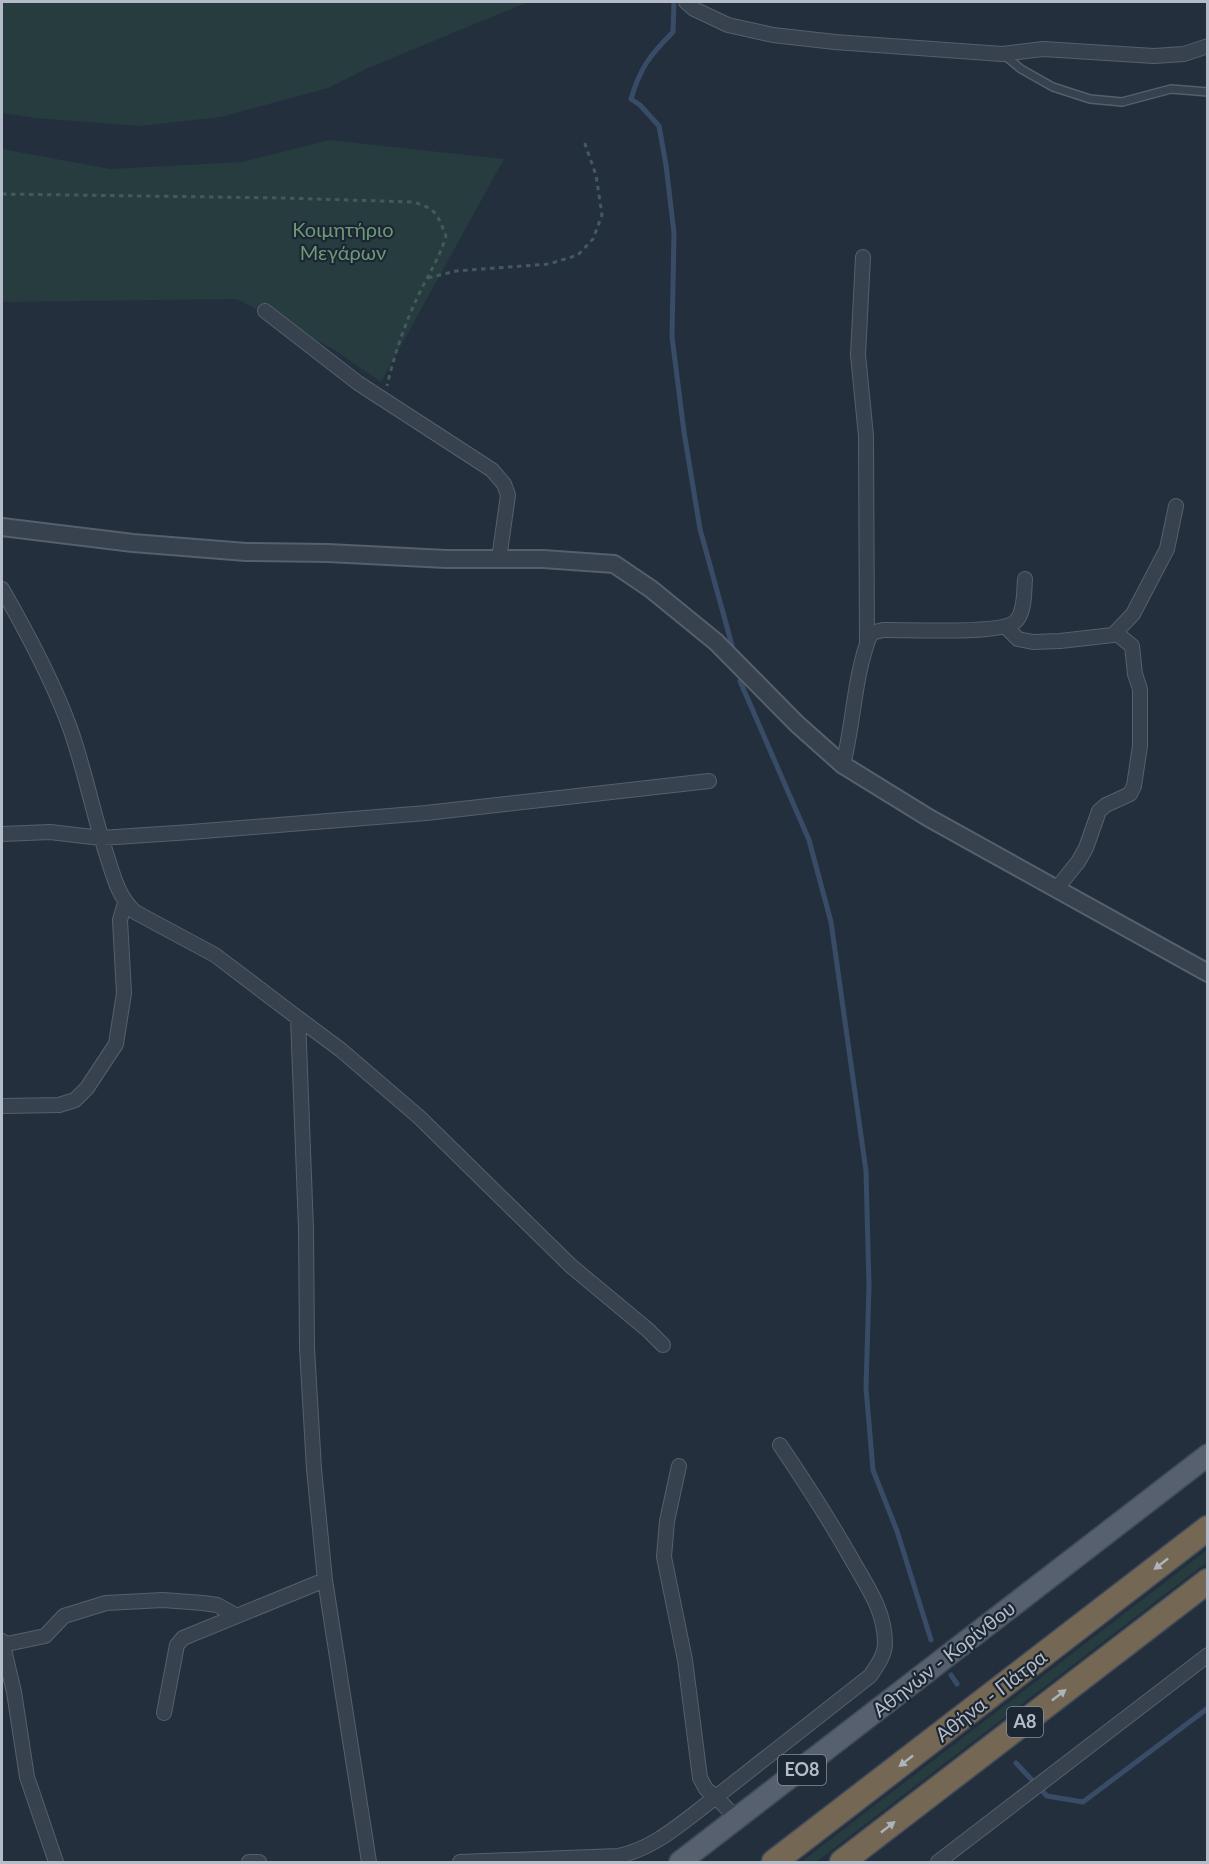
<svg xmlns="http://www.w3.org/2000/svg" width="1209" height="1864" font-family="Lato,sans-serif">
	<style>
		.green { fill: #263c3f }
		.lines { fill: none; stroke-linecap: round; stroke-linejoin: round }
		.stream { stroke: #394c67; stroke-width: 5 }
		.service-casing { stroke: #565f6c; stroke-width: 10 }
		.minor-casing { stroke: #565f6c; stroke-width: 16 }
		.tertiary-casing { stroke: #565f6c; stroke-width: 20 }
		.primary-casing { stroke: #414a57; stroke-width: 24 }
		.motorway-casing { stroke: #434c59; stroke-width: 27 }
		.path { stroke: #44595c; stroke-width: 3; stroke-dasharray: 4.5 4.5; stroke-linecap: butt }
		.service { stroke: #38414e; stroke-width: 7 }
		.minor { stroke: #38414e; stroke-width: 14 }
		.tertiary { stroke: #38414e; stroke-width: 16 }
		.primary { stroke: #56606e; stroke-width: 21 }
		.motorway { stroke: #746855; stroke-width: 24 }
		.oneway { fill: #aeb4bd }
		.labels { text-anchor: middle; stroke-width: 4.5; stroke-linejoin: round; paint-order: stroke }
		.shield { fill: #1d2633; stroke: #878f9c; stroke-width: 1.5 }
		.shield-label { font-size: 18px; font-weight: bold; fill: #b4bcc9 }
		.park-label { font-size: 20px; fill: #6b9a76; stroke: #1d2633 }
		.street-label { font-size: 20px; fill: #b4bcc9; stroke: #1d2633 }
	</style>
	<rect width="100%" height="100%" fill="#242f3e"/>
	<!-- green -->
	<path class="green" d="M2 2H528L368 68 328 88 221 117 139 126 35 118 2 113Z
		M329 140 504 159 381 382 333 349 237 299 2 302V149L110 169 242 162Z
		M1207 1550V1562L816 1862H801Z"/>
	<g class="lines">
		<!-- stream -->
		<path class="stream" d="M674 2 673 32C650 55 640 68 631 99L640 105 659 126 666 165 674 233 672 337 684 432 700 529 733 649
			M740 681 809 840 831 922 866 1171 869 1286 866 1388 873 1470 897 1531 931 1640
			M951 1675 957 1684
			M1016 1763 1047 1796 1083 1802 1208 1708"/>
		<!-- service casing -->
		<g class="service-casing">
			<path id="service" d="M1004 55 1021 69 1053 87 1090 99 1122 102 1171 89 1208 92"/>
		</g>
		<!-- minor casing -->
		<g class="minor-casing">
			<path id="minor" d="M686 2 694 9 728 25 773 35 835 42 1002 54 1043 49 1154 56 1184 54 1208 46
				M863 257 858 355 866 436 867 643
				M265 311 358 383 492 470 504 484 508 495 499 559
				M2 589C28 634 52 679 70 728 85 770 93 814 107 856 114 878 118 896 135 912L215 955 298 1018 306 1229 307 1348 314 1469 325 1580 369 1862
				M1006 627 1018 639 1033 642 1060 641 1113 635 1133 614 1167 549 1176 506
				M843 765C854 722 854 674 871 633L883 630C906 629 1005 636 1017 620 1025 610 1024 591 1025 579
				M2 834 50 832 101 838 191 832 426 813 709 781
				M1057 888 1078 862 1086 848 1099 811 1106 805 1130 794 1134 786 1140 746V689L1135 674 1132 646 1116 633
				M298 1018 341 1050 419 1117 571 1266 648 1330 663 1345
				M2 1106 59 1105 75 1100 87 1088 116 1044 124 993 120 920 125 903
				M679 1466 667 1521 664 1557 685 1660 700 1778 706 1789 716 1797 870 1676C877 1666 885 1655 885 1643 885 1610 866 1585 851 1558 829 1519 805 1482 780 1445
				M2 1641 14 1692 27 1777 56 1862
				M2 1645 45 1636 64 1616 106 1603 163 1600 203 1603 217 1605 237 1616
				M164 1713 177 1645 183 1638 325 1580
				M249 1862H259
				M460 1862 618 1856C655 1849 686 1819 716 1797L738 1820
				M938 1862 1208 1655"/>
		</g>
		<!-- tertiary casing -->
		<g class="tertiary-casing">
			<path id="tertiary" d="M2 527 133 543 246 552 328 553 446 559H543L614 564 651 589 716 642 797 724 843 765 929 818 1208 973"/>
		</g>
		<!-- primary casing -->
		<g class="primary-casing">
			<path id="primary" d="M680 1862 1208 1455"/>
		</g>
		<!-- motorway casing -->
		<g class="motorway-casing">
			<path id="motorway" d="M774 1862 1208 1528
				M842 1862 1208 1581"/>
		</g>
		<!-- path -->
		<path class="path" d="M2 194 284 198 413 202C437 209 437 214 446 236 439 259 429 273 419 294 405 323 394 355 387 386
			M428 278 456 271 549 264 578 255 593 239 602 215 596 175 584 141"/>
		<!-- service -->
		<use href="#service" class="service"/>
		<!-- minor -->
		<use href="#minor" class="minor"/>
		<!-- tertiary -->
		<use href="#tertiary" class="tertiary"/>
		<!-- primary -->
		<use href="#primary" class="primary"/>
		<!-- motorway -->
		<use href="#motorway" class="motorway"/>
	</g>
	<!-- one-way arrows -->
	<defs><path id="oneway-solid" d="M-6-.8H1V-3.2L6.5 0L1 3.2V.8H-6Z" transform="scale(1.5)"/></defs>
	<g class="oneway">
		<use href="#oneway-solid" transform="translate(1161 1564) rotate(142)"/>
		<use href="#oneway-solid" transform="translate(1059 1695) rotate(-38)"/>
		<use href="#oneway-solid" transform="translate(906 1761) rotate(142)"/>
		<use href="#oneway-solid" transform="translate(888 1827) rotate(-38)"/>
	</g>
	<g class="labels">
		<!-- shield labels -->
		<g class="shield">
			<rect x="1007" y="1707" width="36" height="30" rx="4.5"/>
			<rect x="778" y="1755" width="48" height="30" rx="4.5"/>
		</g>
		<g class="shield-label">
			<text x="1025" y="1728">Α8</text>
			<text x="802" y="1776">ΕΟ8</text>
		</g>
		<!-- park labels -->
		<g class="park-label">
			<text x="343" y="237">Κοιμητήριο<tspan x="343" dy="23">Μεγάρων</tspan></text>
		</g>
		<!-- street labels -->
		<g class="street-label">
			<text transform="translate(944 1659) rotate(-38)" y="7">Αθηνών - Κορίνθου</text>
			<text transform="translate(991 1696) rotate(-38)" y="7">Αθήνα - Πάτρα</text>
		</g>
	</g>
	<!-- border -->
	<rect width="1209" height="1864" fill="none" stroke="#b4bcc9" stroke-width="6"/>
</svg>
